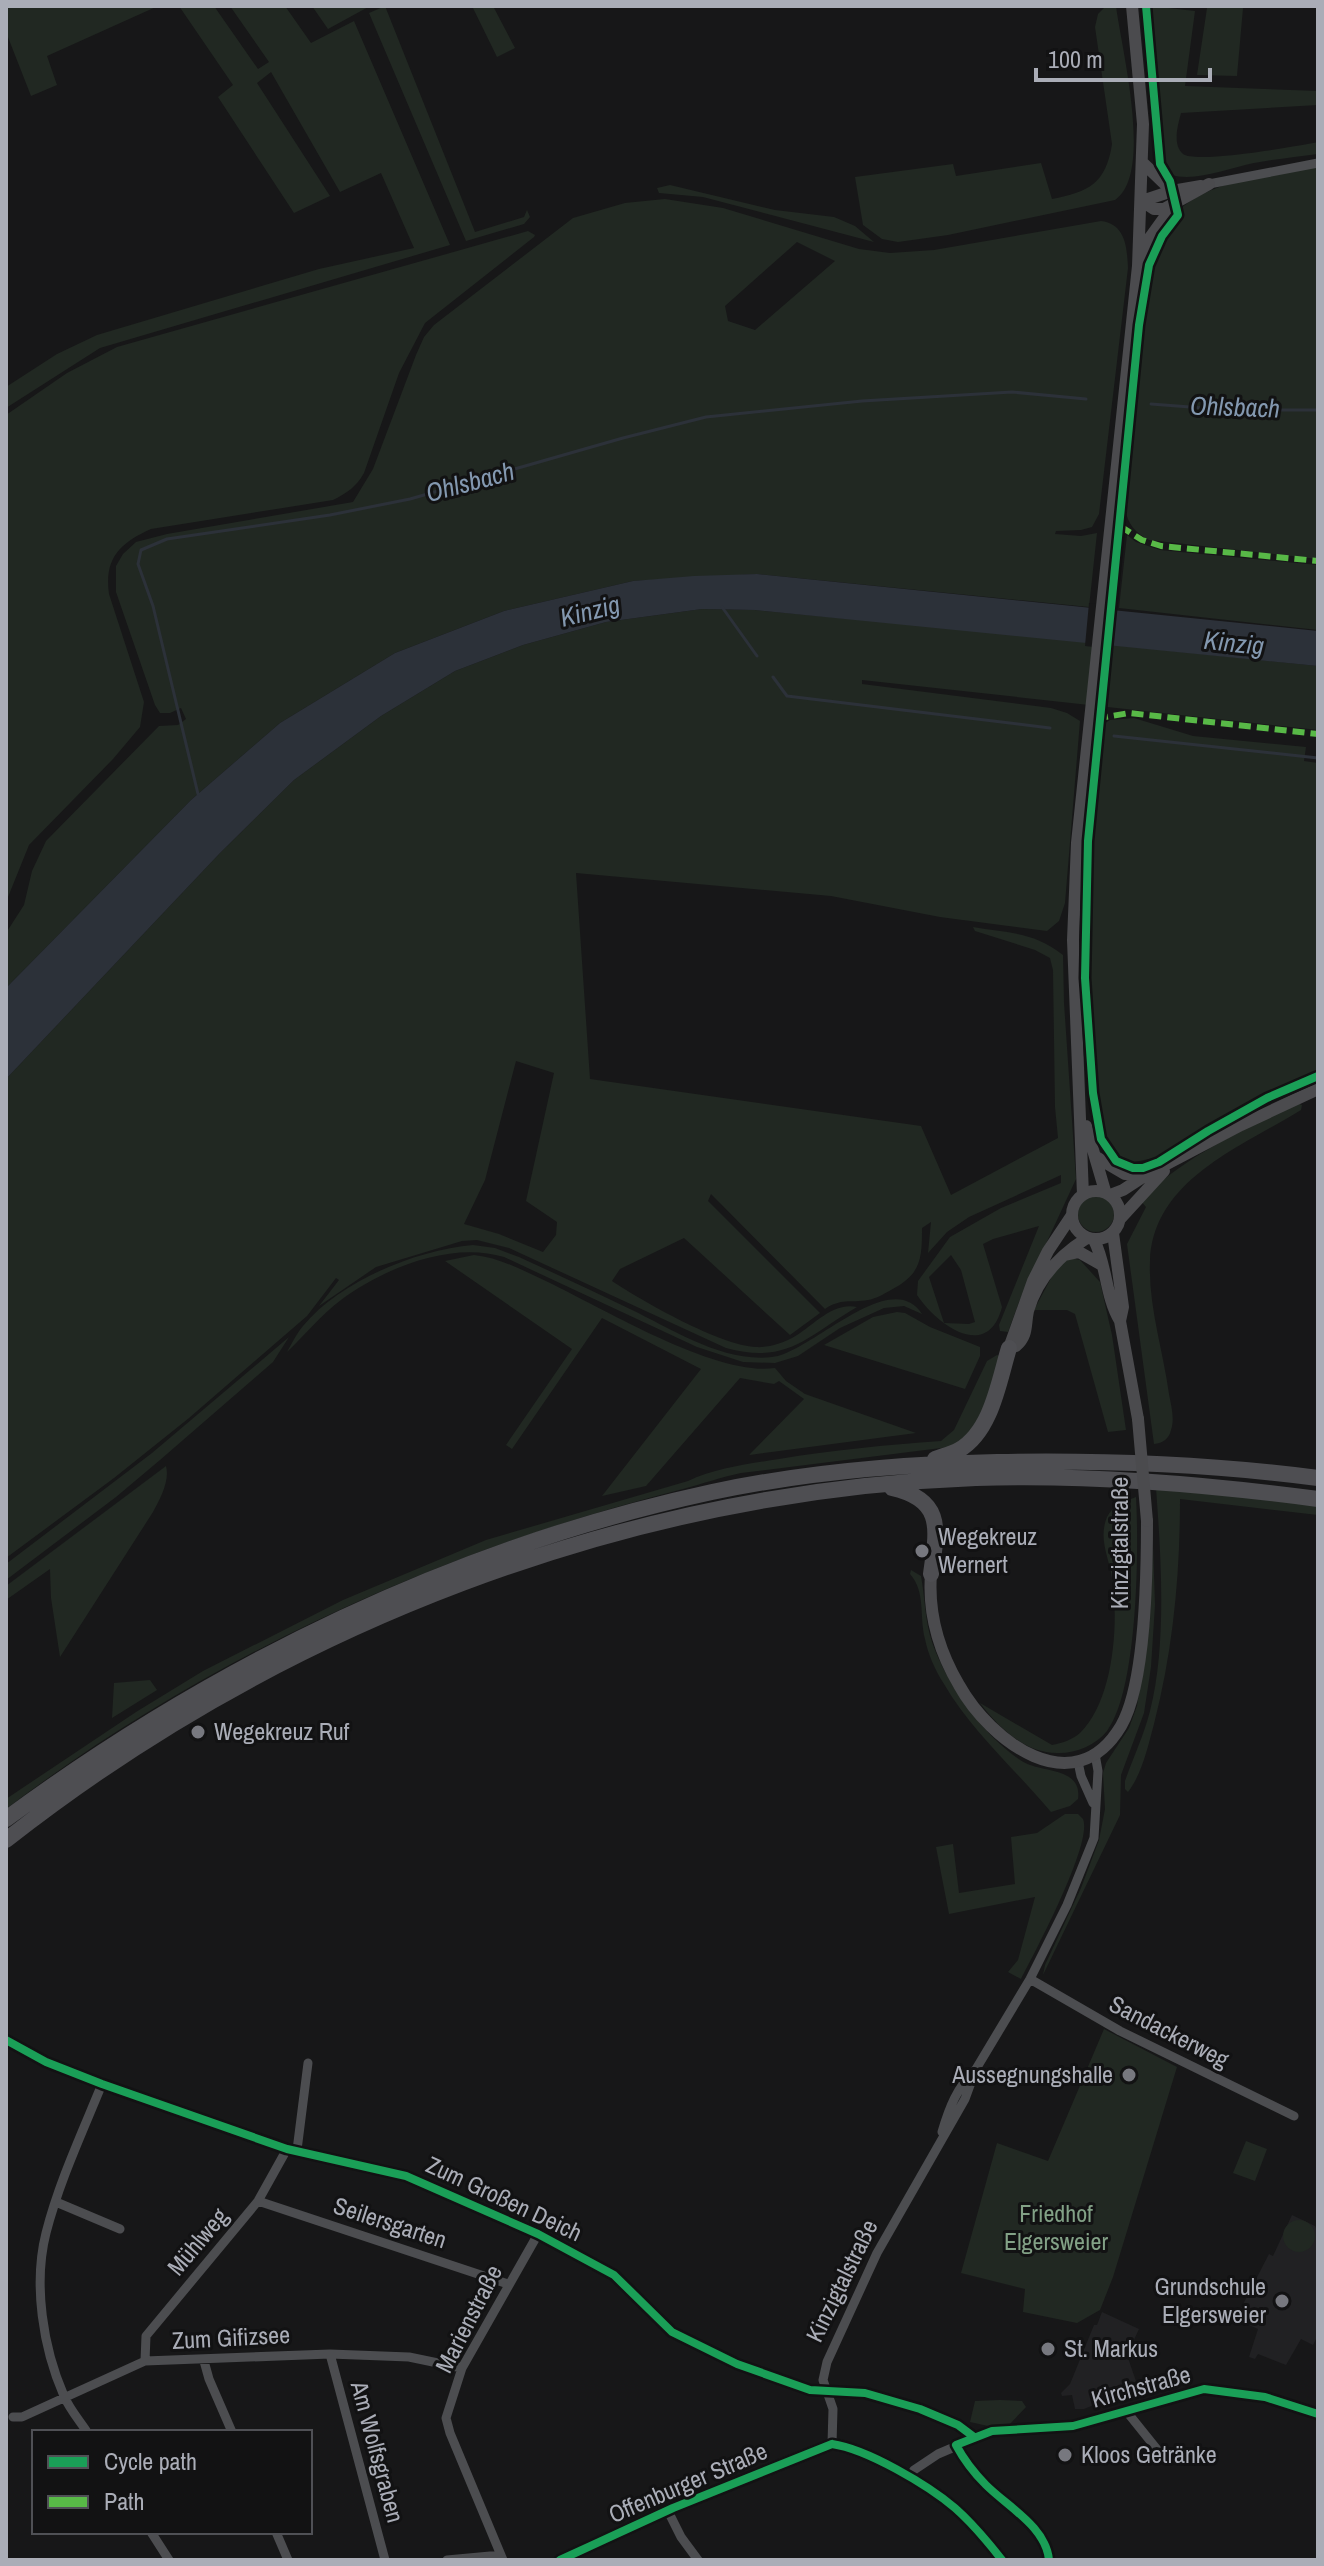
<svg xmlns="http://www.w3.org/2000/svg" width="1324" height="2566" font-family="'Archivo Narrow',sans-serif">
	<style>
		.built { fill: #212123 }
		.green { fill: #212822; fill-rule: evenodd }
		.water { fill: #2c3139 }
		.pier { fill: #171718 }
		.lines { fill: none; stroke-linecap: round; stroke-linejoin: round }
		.stream { stroke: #2c3139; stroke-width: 3 }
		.street { stroke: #4c4d50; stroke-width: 9 }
		.secondary { stroke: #4b4b4e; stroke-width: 12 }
		.highway { stroke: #4e4e52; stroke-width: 16 }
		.secondary-bridge { stroke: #4b4b4e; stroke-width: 12 }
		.quiet { stroke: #58b947; stroke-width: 6; stroke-dasharray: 12 6; stroke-linecap: butt }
		.cycleway-casing { stroke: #121213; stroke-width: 13 }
		.cycleway { stroke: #1a9f57; stroke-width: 8 }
		.poi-dot { fill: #77787f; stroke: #121213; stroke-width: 3 }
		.labels { text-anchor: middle; stroke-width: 6; stroke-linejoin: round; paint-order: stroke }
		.poi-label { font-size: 24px; fill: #aaadb7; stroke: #121213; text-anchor: start }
		.street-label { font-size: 24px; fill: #aaadb7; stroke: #121213 }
		.park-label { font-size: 24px; fill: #82a186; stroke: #121213 }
		.water-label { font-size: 26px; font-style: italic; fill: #8398b0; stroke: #121213 }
	</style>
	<rect width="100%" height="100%" fill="#171718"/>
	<!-- built -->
	<path class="built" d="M1292 2215 1315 2226 1318 2233V2335L1313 2345 1301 2339 1286 2365 1258 2354 1255 2359 1249 2357 1258 2329 1249 2325 1251 2321 1238 2314 1269 2254 1273 2256Z
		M1102 2312 1139 2329 1127 2355 1138 2387 1084 2409H1075L1072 2395 1062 2396 1061 2393 1070 2384 1094 2325H1097Z"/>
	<!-- green -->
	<path class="green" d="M6 6H158L47 56 57 85 31 96 6 32Z
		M179 6H214L258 69 269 62 230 6H285L311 43 354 21 450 245 100 348 6 408V387L57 354 97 335 319 269 414 248 381 173 340 192 271 72 257 83 330 196 294 213 218 97 233 85Z
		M312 6H370L328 29Z
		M385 6 475 232 524 217 527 210 530 217 524 224 466 241 369 13Z
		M472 6H493L515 48 497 57Z
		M1106 6H1116C1121 47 1154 174 1115 200L948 235 898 242 882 239 863 225 855 177 953 164 956 176 1041 163 1052 199C1088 192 1106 184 1112 144L1095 27 1098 14Z
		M1151 6 1195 11 1185 86 1318 91V105L1181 113C1178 125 1172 144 1183 154 1196 164 1298 146 1318 142V154C1297 157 1275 159 1254 163 1228 168 1197 182 1171 175 1151 150 1160 105 1158 76 1157 52 1153 29 1151 6Z
		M1207 8H1243L1237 76 1197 75Z
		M1318 166V559L1149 540C1135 533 1128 524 1125 509L1150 276 1164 239 1182 217 1180 209C1216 178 1273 175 1318 166Z
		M670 185 775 210 834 217 855 226 874 242 703 197 659 193 657 188Z
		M665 199 723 208 859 249 890 253 934 250 1101 221C1126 224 1127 248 1128 268L1099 514 1092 527 1081 530 1056 531 1055 534 1081 536 1097 533 1089 607 757 574 633 581 504 611 395 653 280 723 191 800 6 988V933L24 905 32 871 46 841 159 726 178 725 186 719 181 708 170 713H160L155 705 116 592V566L123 554 136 542 167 534 353 502 373 469 416 355 424 337 434 325 573 218 625 203ZM797 242 835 261 755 330 728 321 725 306Z
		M528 231 535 235 534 237 425 323 399 373 364 473C356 487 347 493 333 500L151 529C120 543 104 558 109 594L144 702 140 727 113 759 29 845 6 902V415L67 373 117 347Z
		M1127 535 1136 542 1160 550 1318 565V630L1119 608Z
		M702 609 755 610 949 628 1318 666V730L862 680V684L1051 708 1067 713 1080 721 1065 903 1059 921 1047 931 940 917 831 896 576 873 590 1079 921 1126 951 1195 1058 1138 1055 1107 1053 970 1050 958 1035 950 975 931 973 927C1008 933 1035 932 1063 955L1064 1003 1076 1179 1019 1302 1008 1332 1000 1331 999 1325 1039 1226 993 1239 983 1244 1002 1307C988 1362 937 1325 917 1295L918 1281 950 1237 1001 1208 1061 1183V1175L969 1217 947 1232 928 1253 931 1222 922 1228C922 1260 921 1274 891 1290 884 1294 875 1299 868 1300 850 1303 841 1298 825 1309L711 1194 708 1201 820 1313 790 1335 684 1238 620 1269 612 1281C642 1301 721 1346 756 1347 767 1348 783 1343 792 1338 813 1327 831 1302 857 1307 807 1336 788 1365 726 1348L509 1248 477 1240 462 1241 376 1267 319 1306 339 1280 336 1278 307 1316 189 1418 114 1478 6 1558V1079L220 853 294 780 381 716 455 671 523 645 606 622ZM516 1061 554 1073 526 1201 557 1222 556 1235 543 1252 499 1234 464 1224 485 1180ZM951 1255 961 1270 975 1322 969 1324 944 1323 929 1277Z
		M1134 718 1193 736 1306 747 1304 761 1318 763V1072L1267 1095 1158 1157 1130 1163C1120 1160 1111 1154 1106 1145 1094 1123 1094 1080 1092 1055 1085 945 1086 834 1102 725L1110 720Z
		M1297 1103 1302 1105 1301 1110C1241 1147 1153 1180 1150 1261 1148 1305 1163 1350 1169 1394 1171 1405 1175 1419 1171 1430 1169 1439 1163 1443 1154 1444L1127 1244 1146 1207 1140 1200C1187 1155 1240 1132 1297 1103Z
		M1078 1214a18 18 0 1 1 36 0a18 18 0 1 1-36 0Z
		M473 1245 495 1248 519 1257C556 1274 593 1291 630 1309 672 1329 723 1363 772 1357 811 1353 891 1265 922 1314L904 1306 884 1308 840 1328 798 1356 775 1363 743 1362 697 1347 504 1257C451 1241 384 1268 341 1300 321 1315 305 1335 287 1352 292 1343 297 1333 303 1326 340 1281 416 1250 473 1245Z
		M474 1255C501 1258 524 1271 548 1282 604 1309 717 1377 775 1368L786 1381 805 1394 916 1433 749 1455 804 1399 779 1381 774 1384 740 1378 646 1486 602 1496 701 1369 602 1318 512 1449 506 1445 572 1349 445 1261Z
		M1071 1258 1080 1260 1100 1282 1112 1335 1126 1430 1108 1432 1075 1314 1067 1310H1034L1058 1265Z
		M897 1312 905 1313 930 1327 980 1347V1356L965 1389 824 1345 873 1317Z
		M289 1337 273 1362 160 1460 116 1497 6 1580V1564L152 1453Z
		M997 1355 1000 1356 981 1421 957 1446 741 1473C721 1477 702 1484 683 1489 439 1551 206 1657 6 1809V1799L136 1712 203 1671 343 1600 486 1540 688 1481C716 1468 748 1464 779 1459 832 1450 886 1445 941 1441L954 1430 987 1361Z
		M166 1466C170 1481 160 1499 153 1512L60 1657 51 1598 50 1569 6 1600V1586Z
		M1156 1488 1318 1505V1515L1180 1499C1180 1576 1173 1650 1154 1724 1148 1746 1142 1774 1128 1792L1125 1789V1781C1133 1758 1144 1735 1150 1711 1167 1645 1161 1556 1156 1488Z
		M1136 1497C1139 1549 1138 1690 1107 1731 1096 1745 1077 1753 1059 1753 1026 1754 999 1728 980 1703L1052 1745C1062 1743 1072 1740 1080 1733 1114 1700 1119 1622 1112 1578 1109 1557 1098 1539 1107 1517 1113 1505 1124 1502 1136 1497Z
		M1153 1545 1155 1605 1151 1667 1144 1713 1121 1775 1120 1815 1043 1975 1045 1965 1081 1888 1099 1840 1105 1809 1103 1773 1106 1763 1129 1728 1137 1706 1150 1619Z
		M911 1570 921 1576C925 1598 925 1621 932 1642 945 1679 971 1717 1000 1744 1008 1751 1019 1761 1030 1765 1049 1772 1082 1770 1078 1799L1070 1806 1051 1812C1016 1770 972 1732 944 1684 935 1670 928 1654 925 1639 919 1616 926 1592 910 1574Z
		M150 1680 157 1690 112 1718 114 1683Z
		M1065 1814H1078L1083 1819C1093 1843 1035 1952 1021 1979L1008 1972 1018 1960 1035 1897 949 1914 936 1847 953 1844 959 1893 1015 1884 1011 1837 1037 1833Z
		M1104 2029 1177 2067 1113 2277 1100 2310 1077 2323 1023 2312 1025 2289 961 2273 997 2143 1048 2161Z
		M1246 2141 1267 2149 1255 2181 1233 2173Z
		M1283 2236a16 16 0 1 1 32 0a16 16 0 1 1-32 0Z
		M1000 2400 1022 2401 1026 2407 1009 2425 988 2426 970 2422 975 2401Z"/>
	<!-- water -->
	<path class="water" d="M757 574 1318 631V666L755 610 702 609 606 622 523 645 455 671 381 716 294 780 220 853 6 1079V988L191 800 280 723 395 653 504 611 633 581 694 576Z"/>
	<!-- pier -->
	<path class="pier" d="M1089 603 1116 606 1112 649 1085 646Z"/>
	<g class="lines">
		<!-- stream -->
		<path class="stream" d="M1151 404 1229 410H1318
			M722 607 757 656
			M773 677 787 696 1050 728
			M1114 736 1318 758
			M198 794 153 606 138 564 141 550 167 539 330 515 410 499 623 438 706 417 862 401 1012 392 1086 399"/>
		<!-- street -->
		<path class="street" d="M1209 184 1318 163
			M1078 1762 1081 1776 1093 1803
			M1030 1979 1120 2031 1294 2116
			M6 2040 46 2062 102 2084 287 2149 406 2176 538 2234 614 2275 672 2332 737 2364 810 2390 865 2393 920 2409 958 2425 974 2437
			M942 2132C949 2108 957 2087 976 2069
			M297 2150 308 2063
			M258 2201 508 2284
			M56 2202 120 2229
			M330 2354 385 2560
			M145 2361 146 2336 258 2201 287 2149
			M204 2361 209 2379 232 2432
			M1127 2412 1164 2458
			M13 2417H22L145 2361 330 2354 409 2357 462 2368
			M87 2432C79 2420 69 2408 64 2396 43 2348 33 2284 46 2233 59 2182 82 2133 102 2084
			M832 2444 833 2409 823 2380 827 2362 877 2253 965 2099 976 2069 1030 1979 1067 1905 1094 1838 1098 1771 1095 1754
			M956 2445C964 2460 974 2473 986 2485 1008 2507 1046 2527 1049 2560
			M909 2478 914 2470 938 2454 992 2431 1073 2426 1204 2389 1265 2397 1318 2414
			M668 2511 681 2537 698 2560
			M151 2532 169 2560
			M276 2532 288 2560
			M447 2560 501 2555
			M503 2560 450 2433 446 2418 462 2368 538 2234"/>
		<!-- secondary -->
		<path class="secondary" d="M1143 163 1172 191
			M1142 201 1154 209H1164L1209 184
			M1142 201 1172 191 1201 186
			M1142 256 1149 239 1172 207
			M1086 1126 1105 1191 1104 1192
			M1096 1157 1125 1174 1146 1175 1241 1125 1318 1089
			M1072 1215a24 24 0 1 1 48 0a24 24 0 1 1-48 0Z
			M1083 1195 1073 940 1077 843 1138 266 1143 124 1132 6
			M1110 1195 1123 1190 1146 1175
			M1120 1219 1164 1171
			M1113 1233 1123 1307 1120 1321
			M1094 1240C1107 1265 1105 1296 1120 1321L1138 1419
			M1065 1255 1079 1252 1102 1265
			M1009 1348 1033 1281 1048 1251 1072 1215
			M1009 1348 1016 1346C1028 1336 1025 1325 1028 1311 1037 1279 1060 1255 1087 1238
			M931 1574C928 1613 939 1651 959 1685 990 1741 1074 1805 1121 1726 1146 1683 1147 1572 1147 1521
			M560 2560 673 2508 832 2444C867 2449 928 2485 955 2508 972 2523 988 2542 1002 2560"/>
		<!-- highway -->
		<path class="highway" d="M935 1459C943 1456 952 1454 959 1450 992 1431 999 1380 1009 1348
			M892 1488C945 1500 937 1530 931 1574
			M6 1819C216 1664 457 1547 712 1492 806 1472 901 1464 997 1462 1105 1460 1211 1464 1318 1478
			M6 1840C281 1624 626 1491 976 1478 1090 1474 1205 1484 1318 1499"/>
		<!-- secondary-bridge -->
		<path class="secondary-bridge" d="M1138 1419 1147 1521"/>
		<!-- quiet -->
		<path class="quiet" d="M1120 526 1142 540 1161 546 1318 561
			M1100 722V718L1129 713 1318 734"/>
		<!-- cycleway casing -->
		<g class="cycleway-casing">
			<path id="cycleway" d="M1146 6 1160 164 1170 181 1178 215 1162 236 1149 265 1139 325 1088 841 1085 978 1093 1093 1101 1139 1116 1161 1133 1168H1143L1159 1162 1208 1131 1267 1098 1318 1076
				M6 2040 46 2062 102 2084 287 2149 406 2176 538 2234 614 2275 672 2332 737 2364 810 2390 865 2393 920 2409 958 2425 974 2437
				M832 2444C867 2449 928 2485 955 2508 972 2523 988 2542 1002 2560
				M560 2560 673 2508 832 2444
				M1049 2560C1046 2527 1008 2507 986 2485 974 2473 964 2460 956 2445L992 2431 1073 2426 1204 2389 1265 2397 1318 2414"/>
		</g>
		<!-- cycleway -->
		<use href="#cycleway" class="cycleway"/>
	</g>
	<!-- markers -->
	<g class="poi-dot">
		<circle cx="922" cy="1551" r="8"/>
		<circle cx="198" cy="1732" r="8"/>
		<circle cx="1129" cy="2075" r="8"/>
		<circle cx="1282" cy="2301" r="8"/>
		<circle cx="1048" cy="2349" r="8"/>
		<circle cx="1065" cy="2455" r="8"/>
	</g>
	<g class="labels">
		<!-- poi labels -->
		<g class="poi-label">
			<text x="938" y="1545">Wegekreuz<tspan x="938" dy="28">Wernert</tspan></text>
			<text x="214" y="1740">Wegekreuz Ruf</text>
			<text x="1113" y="2083" text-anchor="end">Aussegnungshalle</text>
			<text x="1266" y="2295" text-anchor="end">Grundschule<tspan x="1266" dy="28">Elgersweier</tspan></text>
			<text x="1064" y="2357">St. Markus</text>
			<text x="1081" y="2463">Kloos Getränke</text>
		</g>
		<!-- street labels -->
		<g class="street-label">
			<text transform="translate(1120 1543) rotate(-90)" y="8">Kinzigtalstraße</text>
			<text transform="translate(1169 2032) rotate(27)" y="8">Sandackerweg</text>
			<text transform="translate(504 2199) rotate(25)" y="8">Zum Großen Deich</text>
			<text transform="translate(390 2223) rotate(18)" y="8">Seilersgarten</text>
			<text transform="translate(198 2242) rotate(-50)" y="8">Mühlweg</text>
			<text transform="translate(842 2281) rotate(-64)" y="8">Kinzigtalstraße</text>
			<text transform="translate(469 2319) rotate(-63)" y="8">Marienstraße</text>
			<text transform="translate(231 2338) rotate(-3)" y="8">Zum Gifizsee</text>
			<text transform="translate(1141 2387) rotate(-15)" y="8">Kirchstraße</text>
			<text transform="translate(377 2452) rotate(75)" y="8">Am Wolfsgraben</text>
			<text transform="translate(688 2483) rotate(-23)" y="8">Offenburger Straße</text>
		</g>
		<!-- park labels -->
		<g class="park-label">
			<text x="1056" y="2222">Friedhof<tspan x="1056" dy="28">Elgersweier</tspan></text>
		</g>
		<!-- water labels -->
		<g class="water-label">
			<text transform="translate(1235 407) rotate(2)" y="9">Ohlsbach</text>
			<text transform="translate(470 482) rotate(-15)" y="9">Ohlsbach</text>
			<text transform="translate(590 611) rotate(-14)" y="9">Kinzig</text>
			<text transform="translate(1234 643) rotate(6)" y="9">Kinzig</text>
		</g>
	</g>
	<!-- border -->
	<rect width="1324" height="2566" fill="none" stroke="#aaadb7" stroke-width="16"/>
	<!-- legend -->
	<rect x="32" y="2430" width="280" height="104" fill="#121213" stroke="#4f5055" stroke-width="2"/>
	<rect x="48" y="2456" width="40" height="12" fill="#1a9f57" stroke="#4f5055" stroke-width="2"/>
	<text x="104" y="2470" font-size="24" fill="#aaadb7">Cycle path</text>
	<rect x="48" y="2496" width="40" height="12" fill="#58b947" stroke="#4f5055" stroke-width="2"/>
	<text x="104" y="2510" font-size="24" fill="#aaadb7">Path</text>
	<!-- scale -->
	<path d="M1036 68v12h174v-12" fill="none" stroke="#aaadb7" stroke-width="4"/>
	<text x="1048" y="68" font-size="24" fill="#aaadb7" stroke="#121213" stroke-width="6" paint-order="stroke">100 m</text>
</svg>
